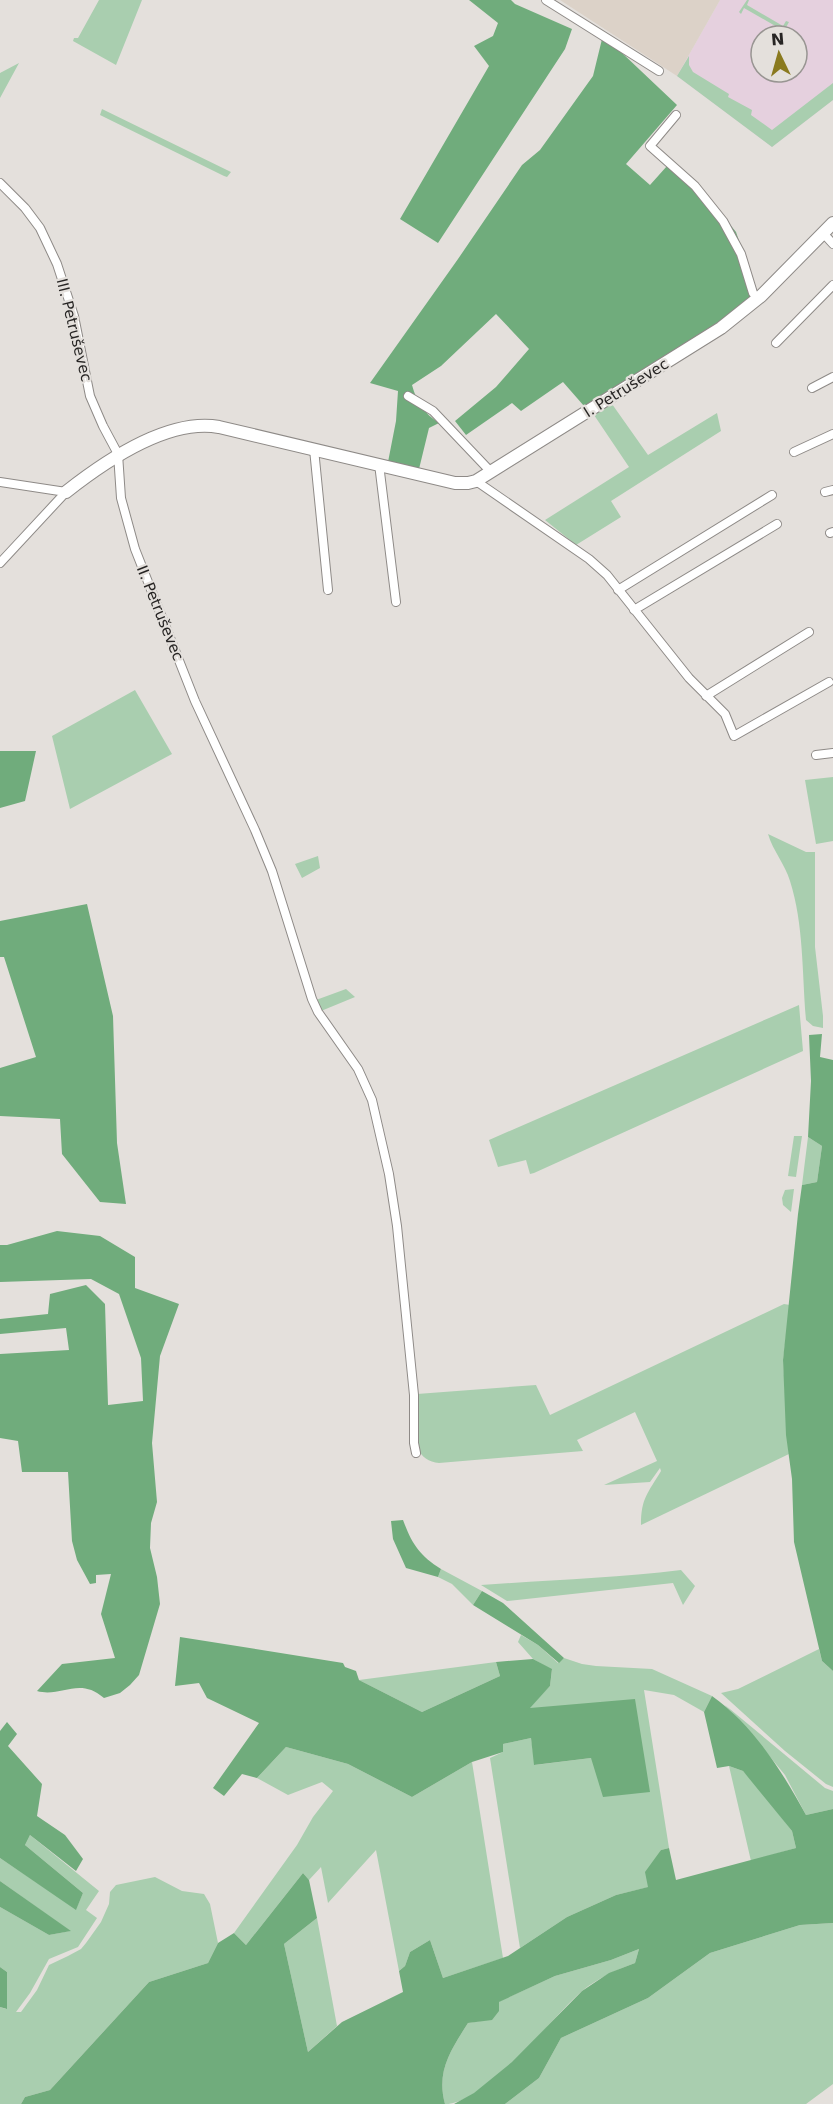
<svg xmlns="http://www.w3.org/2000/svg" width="833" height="2104" font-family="'DejaVu Sans',sans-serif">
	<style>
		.commercial { fill: #e5d0de; fill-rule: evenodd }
		.built { fill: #dcd2c8 }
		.green { fill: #a9ceaf }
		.forest { fill: #70ac7c }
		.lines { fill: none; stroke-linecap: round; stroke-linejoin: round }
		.street-casing { stroke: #8e8a87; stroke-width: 10 }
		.secondary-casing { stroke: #8e8a87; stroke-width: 14 }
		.street { stroke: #fff; stroke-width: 8 }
		.secondary { stroke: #fff; stroke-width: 12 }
		.labels { text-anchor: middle; stroke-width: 4.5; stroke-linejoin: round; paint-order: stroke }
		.street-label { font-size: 15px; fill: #272524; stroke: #e4e0dc }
	</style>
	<rect width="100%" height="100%" fill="#e4e0dc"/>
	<!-- commercial -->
	<path class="commercial" d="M720 0H833V100L772 147 677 76ZM761 36H797V72H761Z"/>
	<!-- built -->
	<path class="built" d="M560 0H720L677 76Z"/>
	<!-- green -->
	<path class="green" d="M99 0H142L116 65 73 41 74 38H78Z
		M747 0H749L747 5 783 26 786 21 789 22 784 31 744 8 741 14 739 12Z
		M689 56V65L693 72 729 94 728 97 752 110 751 115 772 130 833 83V100L772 147 677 76Z
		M19 63 0 98V73Z
		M102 109 231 172 227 177 224 176 100 115Z
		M612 404 648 455 717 413 721 431 611 501 621 517 576 545 545 520 629 467 594 415Z
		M135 690 172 754 70 809 52 736Z
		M833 777V841L816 844 805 780Z
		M768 834 806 852H815V947L823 1016V1028L813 1026 806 1020C802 974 804 925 790 881 785 864 773 851 768 834Z
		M318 856 320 868 302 878 295 864Z
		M346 989 355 997 321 1011 316 1000Z
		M799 1005 803 1051 534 1173 530 1174 526 1160 498 1167 489 1140Z
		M794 1136H802L796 1177 788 1176Z
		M808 1137 822 1146 817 1182 802 1185Z
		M794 1189 791 1212 783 1205 782 1198 785 1190Z
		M784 1304 790 1305 783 1360 789 1454 641 1525C641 1498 648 1493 661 1471L660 1468 650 1482 604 1485 657 1461 635 1412 577 1440 583 1451 439 1463C429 1462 421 1457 418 1448L417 1394 536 1385 550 1415Z
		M441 1569 482 1591 473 1605 452 1584 438 1577Z
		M681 1570 695 1586 683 1605 673 1583 507 1601 481 1585C548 1580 615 1578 681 1570Z
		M521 1635 538 1645 558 1663 564 1658 582 1664 596 1666 652 1669 712 1696 704 1712 674 1695 644 1690 669 1848 661 1850 649 1887 616 1895 567 1917 520 1948 490 1758 503 1752V1744L531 1738 535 1765 591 1758 649 1791 529 1708 550 1686 552 1670 533 1659 518 1642Z
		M819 1649 822 1661 833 1671V1787L826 1784 785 1751 721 1693 738 1689Z
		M496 1662 500 1676 422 1712 359 1680Z
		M725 1705 825 1788 833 1791V1809L806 1815 785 1775 748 1730Z
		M286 1747 348 1764 412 1797 472 1762 503 1958 443 1978 430 1940 410 1952 405 1966 399 1971 376 1850 328 1903 321 1867 309 1880 303 1873 246 1945 234 1933 297 1845 313 1817 333 1791 322 1782 288 1795 257 1778Z
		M729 1766 743 1771 758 1787 792 1831 796 1848 751 1861Z
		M30 1835 99 1891 86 1910 97 1918 78 1947 49 1959 30 1993 16 2012H21L37 1990 49 1965 68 1956 81 1949 86 1943 101 1922 109 1904 110 1892 116 1885 155 1877 182 1891 204 1894 210 1904 218 1943 208 1963 149 1982 50 2090 25 2097 21 2104H0V2007L6 2009 7 1972 0 1967V1907L49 1935 70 1931 0 1881V1858L76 1909 83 1893 25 1845Z
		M317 1918 337 2026 308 2052 284 1944Z
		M833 1923V2084L806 2104H505L539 2078 561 2038 648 1998 710 1953 800 1925Z
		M639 1949 635 1963C616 1970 598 1978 582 1991 551 2018 486 2104 445 2104 436 2071 451 2050 468 2023L492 2019 498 2002 555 1976 611 1960Z"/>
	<!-- forest -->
	<path class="forest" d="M469 0H511L515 4 572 29 565 49 438 243 400 219 489 66 474 46 493 36 498 23Z
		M603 35 677 105 626 164 650 185 667 166 698 185 736 232 756 291 739 309 718 323 584 406 563 382 521 411 512 403 466 435 455 421 496 387 529 349 496 314 441 366 412 385C417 403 424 413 439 423L429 428 419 469 388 462 396 421 398 391 370 383 458 259 522 165 540 150 593 76Z
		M0 751H36L25 801 0 808Z
		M87 904 113 1016 117 1143 126 1204 100 1202 62 1154 60 1119 0 1116V1068L36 1057 4 957H0V921Z
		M822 1034 820 1057 833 1060V1671L822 1661 794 1542 792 1479 786 1435 783 1360 798 1214 802 1185 817 1182 822 1146 808 1137 811 1081 809 1035Z
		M57 1231 100 1236 135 1257V1288L179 1304 160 1356 152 1443 157 1502 151 1523 150 1548 157 1577 160 1604 139 1675 130 1685 120 1693 104 1698C79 1676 61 1698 37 1691L62 1664 115 1658 101 1614 111 1574 96 1575V1583L90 1584 77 1560 72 1541 68 1472H22L18 1441 0 1438V1354L69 1350 66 1328 0 1334V1319L48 1314 50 1294 86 1285 105 1304 108 1405 143 1401 141 1358 119 1294 91 1279 0 1282V1245H7Z
		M403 1520C412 1544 419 1555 441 1569L438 1577 406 1568 393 1539 391 1521Z
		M482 1591 503 1603 564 1658 559 1663 538 1645 473 1605Z
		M180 1637 343 1663 345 1667 356 1671 359 1680 422 1712 500 1676 496 1662 533 1659 552 1669 550 1686 530 1708 635 1699 650 1792 603 1797 591 1758 534 1765 531 1738 503 1744V1752L472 1762 412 1797 348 1764 286 1747 257 1778 242 1774 224 1796 213 1788 259 1723 207 1698 199 1683 175 1686Z
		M712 1696C753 1725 782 1771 806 1815L833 1809V1923L800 1925 710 1953 648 1998 561 2038 539 2078 505 2104H454L474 2093 512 2062 582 1991 609 1973 635 1963 639 1949 611 1960 555 1976 499 2002V2011L492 2020 468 2023C451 2050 436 2071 445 2104H21L25 2097 50 2090 149 1982 208 1963 218 1943 234 1933 246 1945 303 1873 309 1880 317 1918 284 1944 308 2052 342 2022 403 1992 399 1971 405 1966 410 1952 430 1940 443 1978 508 1956 567 1917 616 1895 648 1887 645 1872 661 1850 669 1848 676 1880 796 1848 792 1831 743 1771 729 1766 717 1768 704 1712Z
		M7 1722 17 1734 8 1746 42 1784 37 1816 65 1835 83 1859 76 1871 30 1835 25 1845 83 1893 76 1910 0 1858V1731Z
		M0 1881 71 1931 49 1935 0 1907Z
		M0 1967 7 1972V2009L0 2007Z"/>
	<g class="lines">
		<!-- street casing -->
		<g class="street-casing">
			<path id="street" d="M546 0 659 71
				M676 115 650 146 695 186 723 221 741 254 753 293 758 299
				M0 183 25 208 40 228 57 264 74 316 90 396 103 426 118 454 121 498 135 549 195 701 255 830 272 871 312 999 318 1012 358 1069 372 1100 389 1174 397 1226 414 1395V1443L416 1453
				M823 233 833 244
				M776 343 833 285
				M812 388 833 377
				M408 396 433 411 491 472
				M314 449 328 590
				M794 452 833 434
				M379 464 396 602
				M476 481 589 559 607 575 689 678 725 714 734 736 829 682
				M0 482 66 492
				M825 492 833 490
				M830 533 833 532
				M0 563 66 492
				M618 590 772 495
				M634 610 777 524
				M706 696 809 632
				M816 755 833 753"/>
		</g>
		<!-- secondary casing -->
		<g class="secondary-casing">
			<path id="secondary" d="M66 492C104 462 168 418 219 427L455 483H468L476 481 721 328 761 296 833 223"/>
		</g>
		<!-- street -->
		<use href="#street" class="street"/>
		<!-- secondary -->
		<use href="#secondary" class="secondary"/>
	</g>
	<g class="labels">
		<!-- street labels -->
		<g class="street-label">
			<text transform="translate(74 330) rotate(76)" y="5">III. Petruševec</text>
			<text transform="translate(626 388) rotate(-32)" y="5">I. Petruševec</text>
			<text transform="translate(160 613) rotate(68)" y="5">II. Petruševec</text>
		</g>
	</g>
	<!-- north arrow -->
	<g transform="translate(779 54) rotate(355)"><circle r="28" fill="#e4e0dc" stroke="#989592" stroke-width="1.5"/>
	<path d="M0-4.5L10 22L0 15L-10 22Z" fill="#8a7a1f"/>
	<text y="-9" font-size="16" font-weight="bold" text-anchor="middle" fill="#272524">N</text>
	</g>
</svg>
